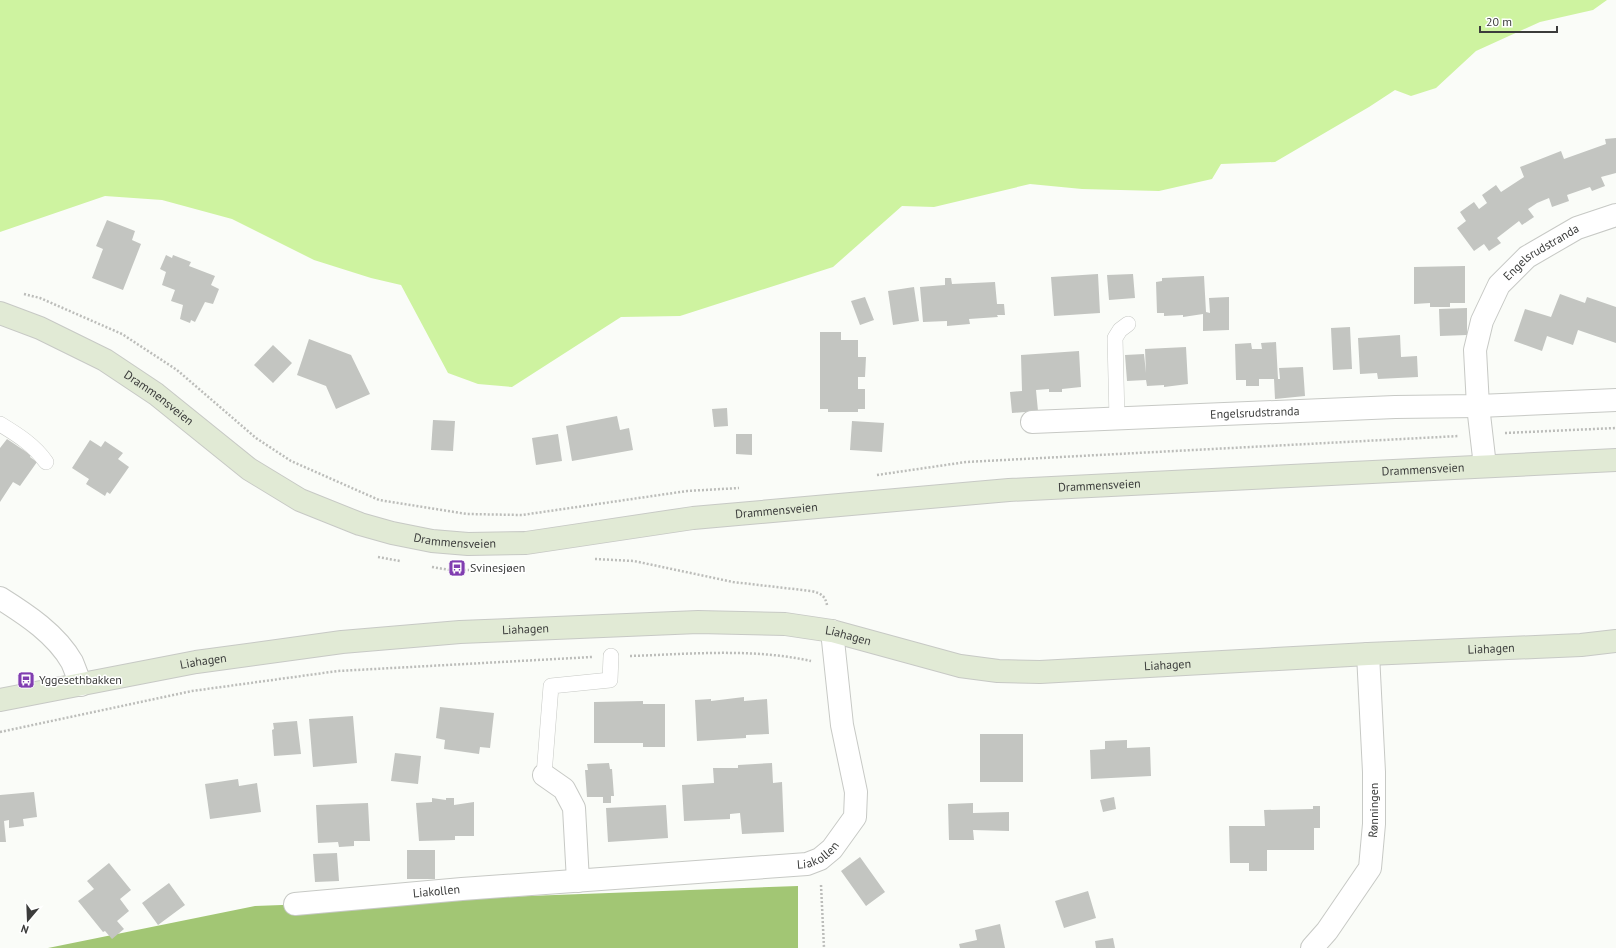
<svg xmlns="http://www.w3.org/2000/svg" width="1616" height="948" font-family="'PT Sans',sans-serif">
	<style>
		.forest { fill: #a2c674 }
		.water { fill: #cef3a0 }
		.building { fill: #c3c5c1 }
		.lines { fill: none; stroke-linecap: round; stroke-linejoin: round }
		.lane-casing { stroke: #c7c9c5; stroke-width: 16 }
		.street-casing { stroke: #c7c9c5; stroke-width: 24 }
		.secondary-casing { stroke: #c7c9c5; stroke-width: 24 }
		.path { stroke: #bcbdba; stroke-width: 2.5; stroke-dasharray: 2 2; stroke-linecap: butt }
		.lane { stroke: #fff; stroke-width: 15 }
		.street { stroke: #fff; stroke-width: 22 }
		.secondary { stroke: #e1ead5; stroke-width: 22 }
		.labels { text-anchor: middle; stroke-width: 3; stroke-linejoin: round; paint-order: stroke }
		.street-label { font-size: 12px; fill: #3b3c3b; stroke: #fff }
		.poi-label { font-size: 12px; fill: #3b3c3b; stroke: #fff; text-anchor: start }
	</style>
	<rect width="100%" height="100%" fill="#fafcf8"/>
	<!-- forest -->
	<path class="forest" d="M798 886V948H48L255 906Z"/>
	<!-- water -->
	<path class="water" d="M0 0H1607L1593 10 1540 22 1476 51 1436 88 1411 96 1395 90 1369 107 1275 162 1221 164 1212 179 1159 191 1082 189 1030 184 934 207 902 206 833 267 680 316 621 317 512 387 478 384 448 373 401 285 371 278 314 260 232 219 162 200 105 196 0 232Z"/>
	<!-- building -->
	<path class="building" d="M1616 138V173L1601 177 1605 186 1592 191 1590 187 1567 195 1569 201 1552 207 1549 198 1537 203 1528 209 1534 217 1522 225 1519 221 1497 238 1501 243 1489 251 1484 244 1474 251 1457 228 1466 221 1460 212 1474 202 1479 209 1487 203 1482 195 1496 185 1501 192 1524 177 1520 167 1561 151 1564 159 1606 144 1605 139Z
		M107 220 135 231 132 240 141 244 123 290 92 278 103 249 96 246Z
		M166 255 172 258 173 255 191 262 189 266 215 276 211 285 219 289 213 304 205 302 195 322 191 320 190 323 180 319 183 305 171 301 175 290 162 285 166 272 160 269Z
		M1465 266V303H1450V307H1430V303L1414 304V267Z
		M1098 274 1100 313 1054 316 1051 277Z
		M1133 274 1135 298 1109 300 1107 275Z
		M1204 276 1206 312 1210 313 1209 298 1229 297V330L1203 331V314L1183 317V315L1164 316V313H1157L1156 282 1162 281V278Z
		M945 278H951L952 284 995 282 997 304H1004L1005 315H997L998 317 969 319 970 324 947 326V321L923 322 920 287 945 285Z
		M914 287 919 321 893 325 888 291Z
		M1560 294 1585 303 1587 297 1616 307V343L1578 330 1573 345 1547 336 1542 351 1514 341 1525 309 1551 317Z
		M865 297 874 320 860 325 851 301Z
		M1467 308V335L1440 336 1439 309Z
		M1350 327 1352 369 1333 370 1331 328Z
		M820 332H841V340H858V357H866L865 377H858V389H865V409H858V412H828V409H820Z
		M1400 335 1401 357 1417 356 1418 377 1378 379 1377 373 1360 374 1358 338Z
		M309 339 351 355 370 394 336 409 326 386 297 375Z
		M1276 342 1278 379H1259V386H1246V380H1236L1235 344 1251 343 1252 349H1262L1261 343Z
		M273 345 292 363 273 383 254 365Z
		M1186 347 1188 384 1164 387V385L1147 386 1146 380 1127 381 1125 355 1144 354 1146 373 1145 349Z
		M1079 351 1081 387 1062 389V392H1049V389L1036 390 1038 411 1012 413 1010 392 1022 391 1021 355Z
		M1303 367 1305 396 1275 399 1274 379H1280L1279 368Z
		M727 408 728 426 714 427 712 409Z
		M617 416 620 430 629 428 633 450 572 461 566 426Z
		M433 420 455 421 453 451 431 450Z
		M852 421 884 423 882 452 850 450Z
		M558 434 562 461 536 465 532 438Z
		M736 434H752V455L736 454Z
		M7 439 31 455 30 457 37 462 20 486 13 482 0 502V448Z
		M90 440 101 447 105 441 123 453 118 459 129 467 110 494 107 492 105 496 86 484 89 479 72 468Z
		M744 697V701L767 699 769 734 746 735V738L697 741 695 700 711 699V701Z
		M643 701V704H665V747H643V743H594V702Z
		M440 707 494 713 490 748 480 747 479 754 444 749 445 740 436 738Z
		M353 716 357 763 313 767 309 719Z
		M297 721 301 754 274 756 272 730 274 729 273 723Z
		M980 734H1023V782H980Z
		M1127 740V748L1150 747 1151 776 1091 779 1090 750 1105 749V741Z
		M395 753 421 756 418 784 391 781Z
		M609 763 610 769H612L614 796H611V803H603V797H587L585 770H588L587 764Z
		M772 763 773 783 782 782 784 832 742 834 740 813 730 814V819L684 821 682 785 714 783 713 768H738V765Z
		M238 779 239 786 257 783 261 812 210 819 205 784Z
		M34 792 37 817 23 819 24 826 9 828V820L4 821 6 842H0V795Z
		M1114 797 1116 809 1103 812 1100 800Z
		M432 798 446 800V798H454V805L474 802V836H455V840L419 841 416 803 432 802Z
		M368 803 370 841H354V846L339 847 338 842 318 843 316 805Z
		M973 803V813L1009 812V831L973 830 974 840H949L948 804Z
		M666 805 668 838 608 842 606 808Z
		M1313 806H1320V828H1314V850H1267V871H1249V863H1230L1229 826H1265L1264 810 1313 809Z
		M407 850H435V879H407Z
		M337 853 339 881 315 882 313 854Z
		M860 857 885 892 866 906 841 871Z
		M109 863 131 890 120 899 129 911 117 921 124 929 112 939 105 931 103 932 78 901 94 889 87 881Z
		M169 883 185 905 158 925 142 903Z
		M1088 891 1096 918 1064 928 1055 901Z
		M1000 924 1005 948H960L959 944 977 940 975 930Z
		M1113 938 1115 948H1096L1095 941Z"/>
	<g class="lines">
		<!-- lane casing -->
		<g class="lane-casing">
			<path id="lane" d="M1117 419 1115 338 1120 330 1128 324
				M0 424C18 435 34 445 46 462
				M544 775 551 686 610 680 611 656"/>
		</g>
		<!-- street casing -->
		<g class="street-casing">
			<g id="street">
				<path id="s1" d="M1032 422 1395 407 1478 406 1616 400"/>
				<path id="s2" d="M1485 466 1478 406 1475 350 1482 321 1499 285 1527 257 1577 228 1616 215"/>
				<path d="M0 598C27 615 56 634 72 662 75 669 78 678 81 685"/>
				<path d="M544 775 564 789 574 808 578 881"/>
				<path id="s3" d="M295 904 462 889 807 864 820 859 832 849 855 817 856 792 842 725 832 631"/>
				<path id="s4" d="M1312 948 1327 931 1370 868 1374 824V772L1368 654"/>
			</g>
		</g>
		<!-- secondary casing -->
		<g class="secondary-casing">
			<g id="secondary">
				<path id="s5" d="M0 313 40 328 105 360 156 394 249 469 300 500 360 524 392 533 432 541 468 544 526 543 693 518 1009 490 1616 460"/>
				<path id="s6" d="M0 700 196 662 342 642 460 632 698 622 785 624 832 631 960 666 998 671 1040 672 1368 654 1581 645 1616 641"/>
			</g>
		</g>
		<!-- path -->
		<path class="path" d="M24 294 40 298 122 334 177 370 256 438 291 461 379 500 467 514 522 515 687 491 739 488
			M1505 433 1616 428
			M877 475 966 462 1459 436
			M378 557 400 561
			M595 559 634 561 733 582 811 591C820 593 825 595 827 605
			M432 567 450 570H469
			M630 656C691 654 752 648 811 661
			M0 732 192 691 338 671 592 657
			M821 885 824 948"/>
		<!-- lane -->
		<use href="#lane" class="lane"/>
		<!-- street -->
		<use href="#street" class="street"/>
		<!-- secondary -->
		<use href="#secondary" class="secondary"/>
	</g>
	<!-- icons -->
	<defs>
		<g id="bus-square" transform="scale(0.9)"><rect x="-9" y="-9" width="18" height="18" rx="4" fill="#803db0" stroke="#fff"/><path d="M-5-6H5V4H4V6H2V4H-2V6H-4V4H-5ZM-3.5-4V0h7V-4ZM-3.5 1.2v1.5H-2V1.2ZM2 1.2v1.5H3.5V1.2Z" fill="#fff"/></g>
	</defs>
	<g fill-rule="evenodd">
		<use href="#bus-square" x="457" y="568"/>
		<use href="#bus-square" x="26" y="680"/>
	</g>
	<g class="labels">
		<!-- street labels -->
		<g class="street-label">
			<text dy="4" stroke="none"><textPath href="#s2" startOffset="240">Engelsrudstranda</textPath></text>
			<text dy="4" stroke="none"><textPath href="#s5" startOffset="181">Drammensveien</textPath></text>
			<text dy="4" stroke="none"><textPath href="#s1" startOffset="223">Engelsrudstranda</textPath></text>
			<text dy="4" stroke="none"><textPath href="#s5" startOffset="1489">Drammensveien</textPath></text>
			<text dy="4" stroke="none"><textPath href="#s5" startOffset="1165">Drammensveien</textPath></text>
			<text dy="4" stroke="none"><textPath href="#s5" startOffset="841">Drammensveien</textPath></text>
			<text dy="4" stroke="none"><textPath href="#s5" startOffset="517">Drammensveien</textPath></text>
			<text dy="4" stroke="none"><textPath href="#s6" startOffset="531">Liahagen</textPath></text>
			<text dy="4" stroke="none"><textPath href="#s6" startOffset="855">Liahagen</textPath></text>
			<text dy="4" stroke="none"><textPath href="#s6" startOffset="1503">Liahagen</textPath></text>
			<text dy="4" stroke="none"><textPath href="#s6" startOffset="207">Liahagen</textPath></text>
			<text dy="4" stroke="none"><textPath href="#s6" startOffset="1179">Liahagen</textPath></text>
			<text dy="4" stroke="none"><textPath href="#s4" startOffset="157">Rønningen</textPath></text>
			<text dy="4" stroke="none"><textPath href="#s3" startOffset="527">Liakollen</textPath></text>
			<text dy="4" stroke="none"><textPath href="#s3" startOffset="142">Liakollen</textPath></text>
		</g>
		<!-- poi labels -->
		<g class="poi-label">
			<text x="470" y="572">Svinesjøen</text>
			<text x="39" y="684">Yggesethbakken</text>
		</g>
	</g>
	<!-- north arrow -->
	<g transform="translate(28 920) rotate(199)" stroke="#ffffff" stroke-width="3" paint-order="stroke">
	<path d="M0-3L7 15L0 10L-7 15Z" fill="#3b3c3b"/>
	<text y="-6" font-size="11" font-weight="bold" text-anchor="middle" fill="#3b3c3b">N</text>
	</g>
	<!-- scale -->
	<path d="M1480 26v6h77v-6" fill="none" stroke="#3b3c3b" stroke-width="2"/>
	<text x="1486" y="26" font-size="12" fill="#3b3c3b" stroke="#ffffff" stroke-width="3" paint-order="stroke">20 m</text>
</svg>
